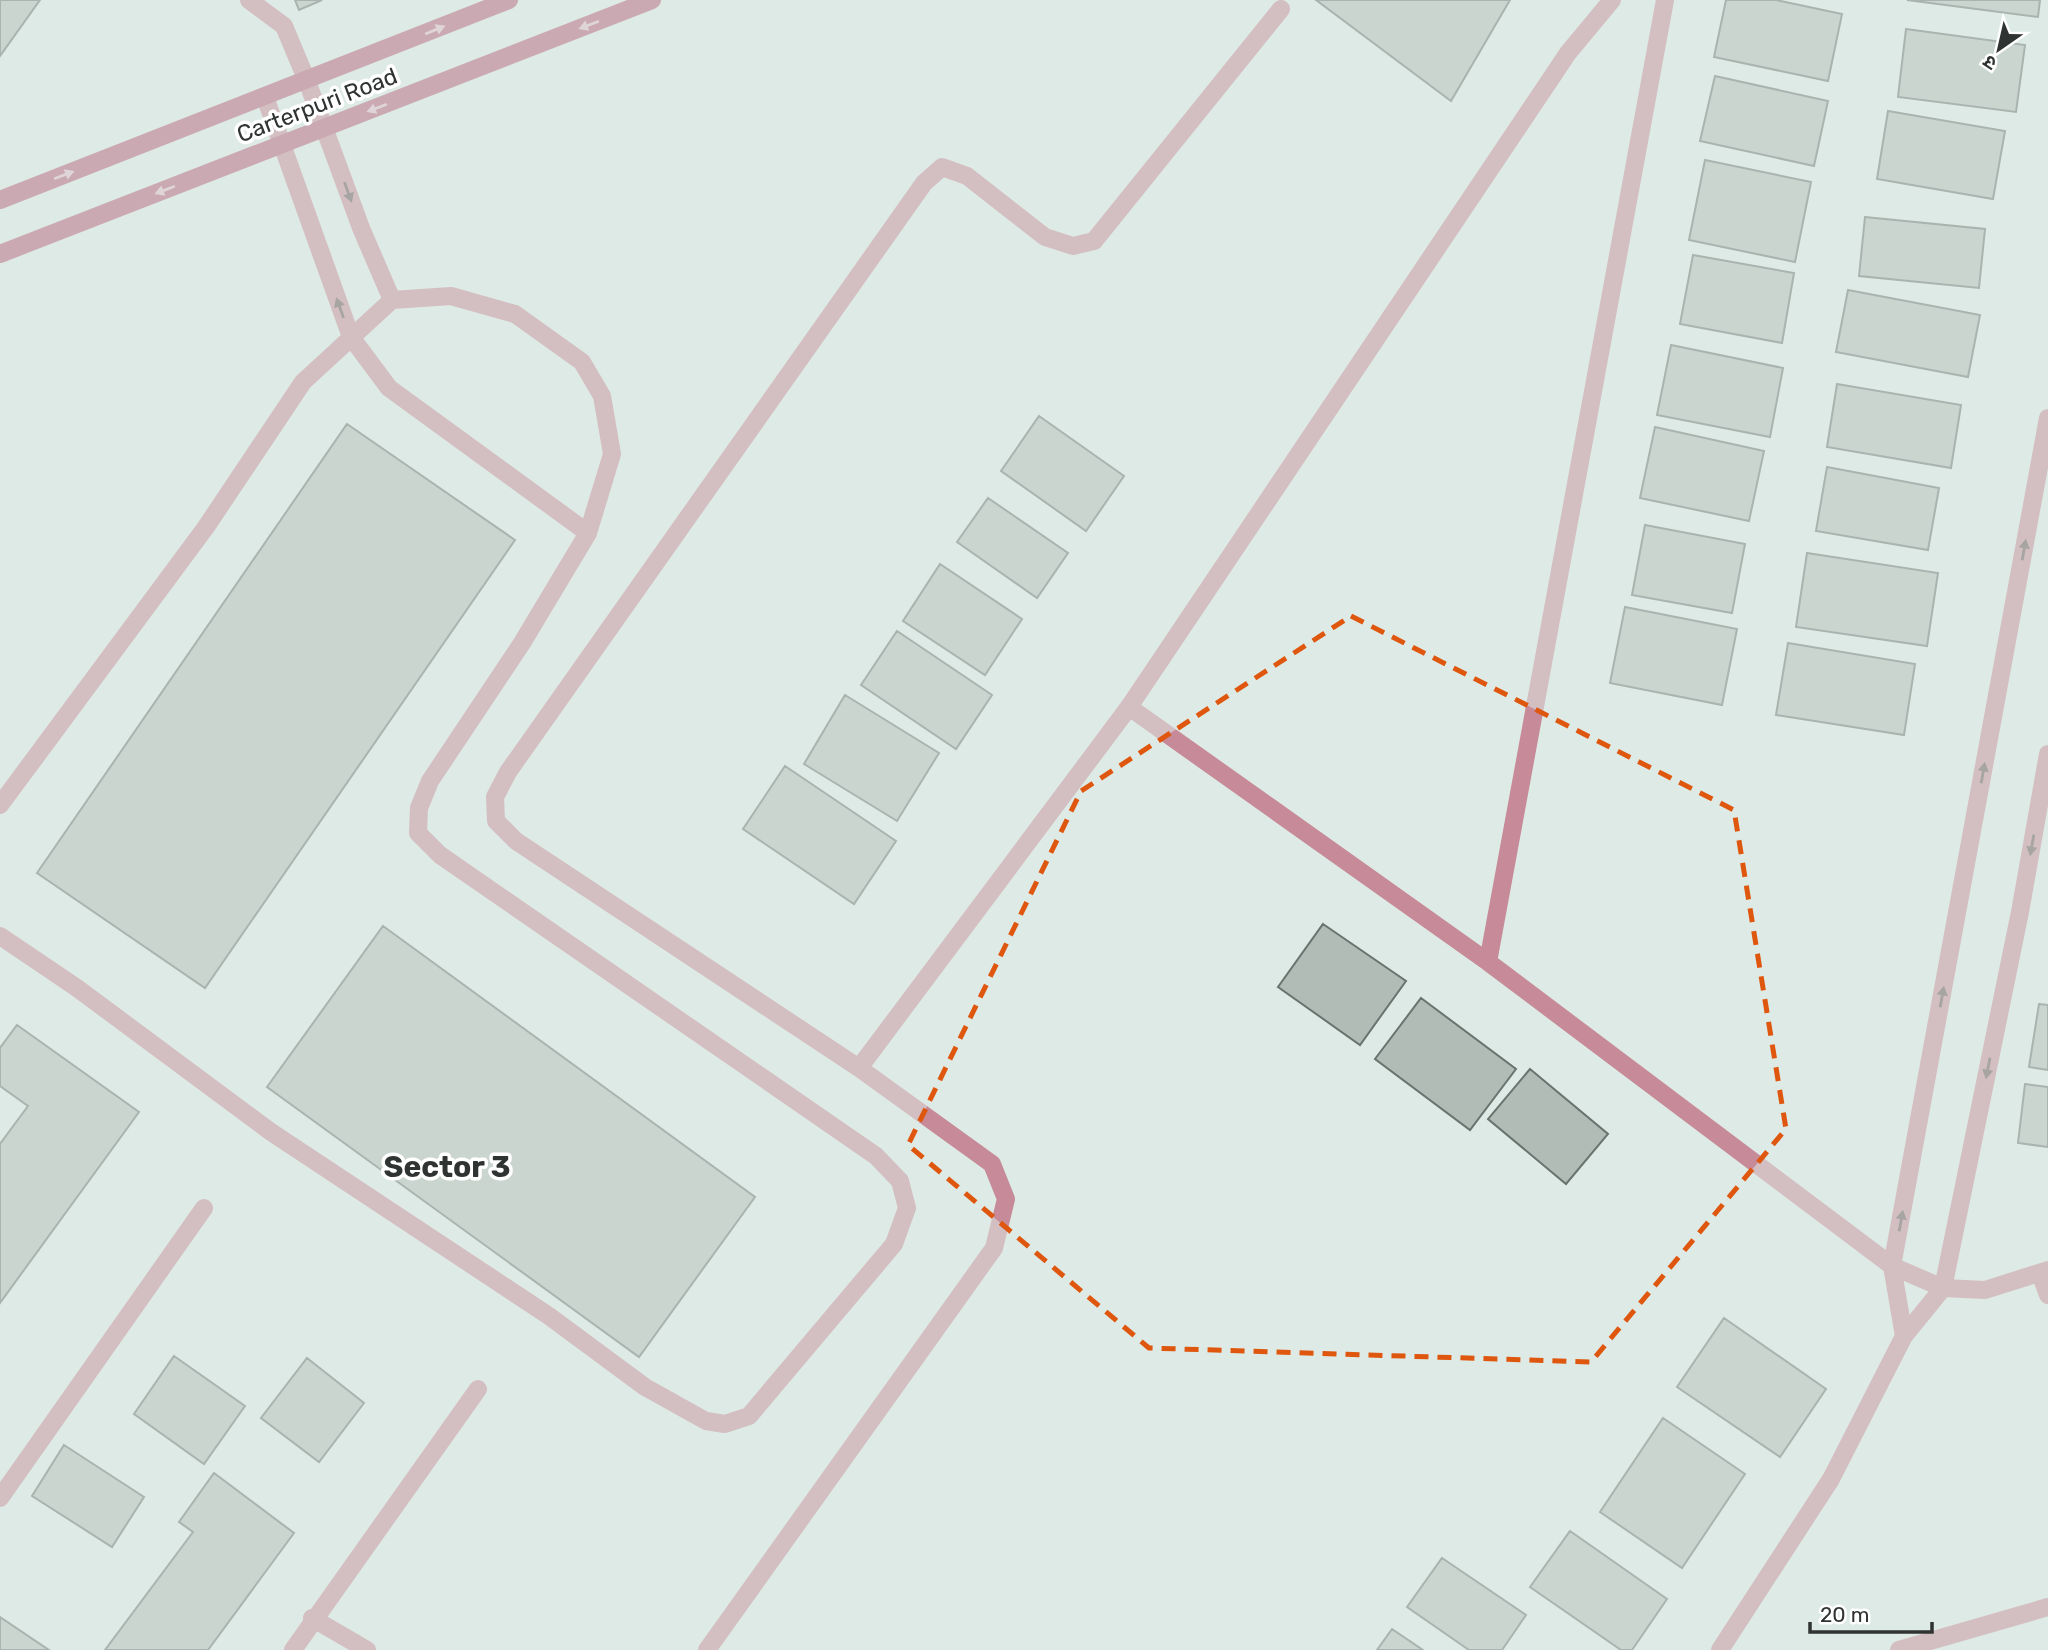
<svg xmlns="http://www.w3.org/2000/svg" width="2048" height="1650" font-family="Rubik,'Noto Sans Devanagari',sans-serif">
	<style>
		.building { fill: #b1bcb7; stroke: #69736f; stroke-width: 2 }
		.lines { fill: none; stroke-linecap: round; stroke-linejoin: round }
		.lane { stroke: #c68a98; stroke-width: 18 }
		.street { stroke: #c68a98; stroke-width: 18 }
		.secondary { stroke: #b15b73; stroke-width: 18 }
		.oneway { fill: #e0bdc7 }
		.oneway2 { fill: #645155 }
		.marked { fill: none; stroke: #df570e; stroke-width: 5; stroke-dasharray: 14 9; stroke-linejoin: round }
		.labels { text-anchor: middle; stroke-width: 7; stroke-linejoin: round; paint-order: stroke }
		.street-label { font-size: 23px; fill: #2f3331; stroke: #fff }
		.district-label { font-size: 30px; font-weight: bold; fill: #2f3331; stroke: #fff }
	</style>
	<rect width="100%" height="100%" fill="#deeae5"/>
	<!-- building -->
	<path class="building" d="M0 0H40L0 56Z
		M295 0H322L299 10Z
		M1316 0H1510L1451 101Z
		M1726 0H1776L1842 14 1828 81 1714 57Z
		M1907 0H2040L2038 17Z
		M1906 29 2025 45 2016 112 1898 97Z
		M1715 76 1828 101 1814 166 1700 141Z
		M1888 111 2005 131 1993 199 1877 179Z
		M1705 160 1811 182 1795 262 1689 240Z
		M1865 217 1985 229 1979 288 1859 276Z
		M1693 255 1794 273 1782 343 1680 324Z
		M1848 290 1980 315 1968 377 1836 352Z
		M1671 345 1783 368 1770 437 1657 415Z
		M1837 384 1961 405 1951 468 1827 447Z
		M1039 416 1124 476 1086 531 1001 471Z
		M347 424 515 540 205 988 37 873Z
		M1655 427 1764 451 1749 521 1640 498Z
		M1827 467 1939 488 1928 550 1816 531Z
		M988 498 1068 553 1037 598 957 542Z
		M1645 525 1745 544 1732 613 1632 595Z
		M1807 553 1938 573 1927 646 1796 627Z
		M940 564 1022 619 985 675 903 621Z
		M1625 607 1737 629 1722 705 1610 683Z
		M897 631 992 695 956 749 861 685Z
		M1788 643 1915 664 1904 735 1776 715Z
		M845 695 939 753 897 821 804 764Z
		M785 766 896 841 854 904 743 829Z
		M1323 924 1406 981 1360 1045 1278 987Z
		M383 926 755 1197 639 1357 267 1087Z
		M1421 998 1516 1069 1470 1130 1375 1059Z
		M2039 1004 2048 1005V1070L2029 1067Z
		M17 1025 139 1112 0 1303V1144L28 1106 0 1086V1048Z
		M1530 1069 1608 1134 1566 1184 1488 1119Z
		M2025 1084 2048 1087V1147L2018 1143Z
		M1724 1318 1826 1389 1780 1457 1677 1387Z
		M174 1356 245 1406 204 1464 134 1414Z
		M307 1358 364 1403 319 1462 261 1418Z
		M1663 1418 1745 1474 1682 1568 1600 1512Z
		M64 1445 144 1497 112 1547 32 1496Z
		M214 1473 294 1533 208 1650H105L193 1532 179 1522Z
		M1570 1531 1667 1599 1632 1650H1621L1530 1587Z
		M1442 1558 1526 1615 1502 1650H1469L1407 1607Z
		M0 1617 49 1650H0Z
		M1392 1629 1423 1650H1377Z"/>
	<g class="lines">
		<!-- lane -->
		<path class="lane" d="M307 81 361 228 392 300
			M265 97 351 337 389 388 588 533
			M0 805 206 527 303 382 392 300 451 296 515 314 582 362 602 396 612 454 588 533 522 643 430 781 419 808 418 833 440 855 876 1156 900 1181 907 1208 894 1244 749 1416 725 1424 706 1421 645 1387 549 1316 271 1132 77 988 0 936"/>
		<!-- street -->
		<path class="street" d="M249 0 284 26 307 81
			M1129 707 1488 962 1892 1266 1943 1288 1985 1290 2048 1270
			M1488 962 1665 0
			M859 1068 1129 707 1568 53 1612 0
			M2040 1273 2048 1295
			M1904 1336 1892 1266 2048 418
			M0 1498 204 1208
			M312 1618 367 1650
			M293 1650 478 1389
			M707 1650 994 1248 1006 1199 992 1164 859 1068 516 841 496 821 495 797 508 772 924 183 942 167 967 176 1045 237 1073 246 1094 241 1281 9
			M1720 1650 1831 1479 1904 1336 1943 1288 2020 912 2048 754
			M1899 1650 2048 1607"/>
		<!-- secondary -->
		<path class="secondary" d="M0 200 509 0
			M0 254 652 0"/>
	</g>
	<!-- one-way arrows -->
	<defs><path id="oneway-solid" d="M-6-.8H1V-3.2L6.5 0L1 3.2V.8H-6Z" transform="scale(1.75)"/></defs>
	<g class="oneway">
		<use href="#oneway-solid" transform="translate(589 25) rotate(159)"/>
		<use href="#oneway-solid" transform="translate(435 30) rotate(-22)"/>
		<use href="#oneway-solid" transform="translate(377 108) rotate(159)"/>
		<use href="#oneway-solid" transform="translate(64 175) rotate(-21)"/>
		<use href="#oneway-solid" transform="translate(165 190) rotate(159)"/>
	</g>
	<g class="oneway2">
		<use href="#oneway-solid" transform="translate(348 192) rotate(70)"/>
		<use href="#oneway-solid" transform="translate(340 308) rotate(-110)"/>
		<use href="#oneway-solid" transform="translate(2024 550) rotate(-80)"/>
		<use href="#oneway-solid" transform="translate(1983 773) rotate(-80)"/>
		<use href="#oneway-solid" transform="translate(2032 845) rotate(100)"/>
		<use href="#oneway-solid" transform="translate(1942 997) rotate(-80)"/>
		<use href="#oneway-solid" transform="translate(1988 1068) rotate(101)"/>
		<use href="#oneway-solid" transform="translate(1901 1221) rotate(-80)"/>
	</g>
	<!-- marked area -->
	<path d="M0 0H2048V1650H0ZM1351 616 1734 810 1786 1129 1591 1362 1149 1348 908 1145 1081 791Z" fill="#deeae5" fill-opacity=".55" fill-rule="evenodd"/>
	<path class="marked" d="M1351 616 1734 810 1786 1129 1591 1362 1149 1348 908 1145 1081 791Z"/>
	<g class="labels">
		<!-- street labels -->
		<g class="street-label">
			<text transform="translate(317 105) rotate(-21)" y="8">Carterpuri Road</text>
		</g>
		<!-- district labels -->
		<g class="district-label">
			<text x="447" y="1177">Sector 3</text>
		</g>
	</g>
	<!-- north arrow -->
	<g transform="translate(1999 49) rotate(214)" stroke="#ffffff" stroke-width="5" paint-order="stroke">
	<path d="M0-5L12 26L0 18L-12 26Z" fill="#2f3331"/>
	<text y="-10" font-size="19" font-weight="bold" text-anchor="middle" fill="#2f3331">उ</text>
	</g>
	<!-- scale -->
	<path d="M1810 1622v10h122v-10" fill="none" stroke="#2f3331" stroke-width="3.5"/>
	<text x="1820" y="1622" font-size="21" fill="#2f3331" stroke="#ffffff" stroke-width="5" paint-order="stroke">20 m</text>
</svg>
